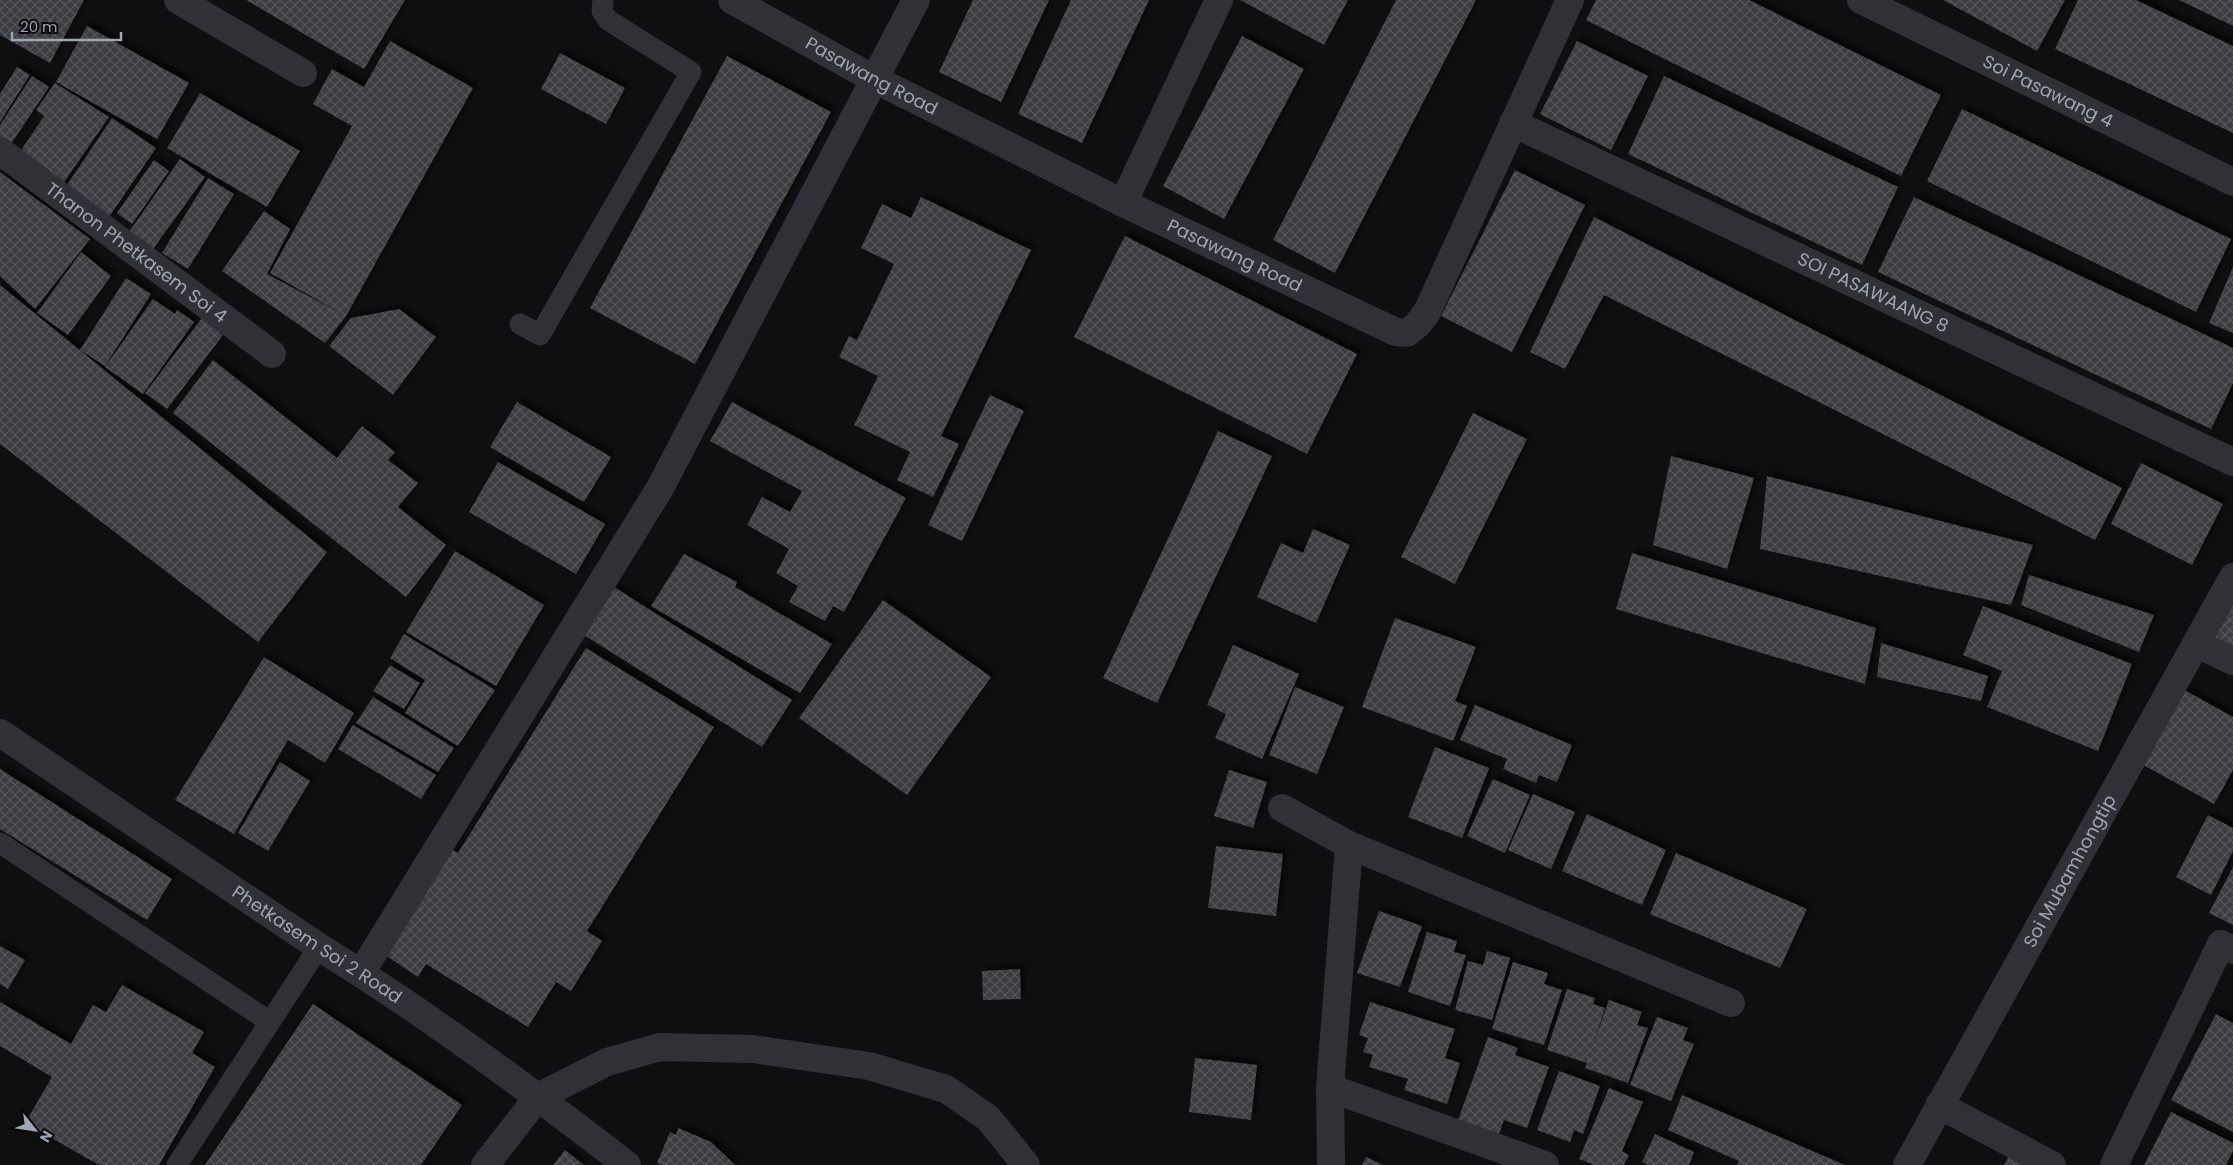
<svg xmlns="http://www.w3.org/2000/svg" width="2233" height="1165" font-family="Poppins,sans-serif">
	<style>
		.building { fill: url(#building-cross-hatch); filter: url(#shadow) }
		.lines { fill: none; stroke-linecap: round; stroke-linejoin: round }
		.service { stroke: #303136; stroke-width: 21 }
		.minor { stroke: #303136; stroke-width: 28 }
		.tertiary { stroke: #303136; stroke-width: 28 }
		.labels { text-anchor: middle; stroke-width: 4.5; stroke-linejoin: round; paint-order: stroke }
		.street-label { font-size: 18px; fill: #9fa5b3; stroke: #0a0a0c }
	</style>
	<defs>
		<pattern id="building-cross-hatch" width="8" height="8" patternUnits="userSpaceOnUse" patternTransform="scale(1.25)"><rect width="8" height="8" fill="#3b3c41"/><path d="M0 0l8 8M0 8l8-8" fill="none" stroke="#54555a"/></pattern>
		<filter id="shadow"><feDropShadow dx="4.5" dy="-4.5" stdDeviation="2.5" flood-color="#0009"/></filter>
	</defs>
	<rect width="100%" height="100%" fill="#0f0f11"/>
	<!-- building -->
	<path class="building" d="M0 0H84L50 63 0 35Z
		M246 0H405L364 69Z
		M973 0H1049L1001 102 939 72Z
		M1071 0H1149L1082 143 1018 114Z
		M1240 0H1348L1324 45Z
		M1396 0H1476L1335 273 1273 240Z
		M1596 0H1749L1941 95 1901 176 1586 20Z
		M1943 0H2065L2037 51Z
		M2078 0H2136L2233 46V133L2055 49Z
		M2179 0H2233V26Z
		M87 26 189 83 157 139 56 82Z
		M1242 36 1304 69 1224 219 1163 186Z
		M390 41 473 88 346 316 325 343 222 271 264 211 290 229 267 274 344 315 270 273 352 126 313 104 332 69 364 87Z
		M1577 41 1648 76 1611 150 1540 114Z
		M560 53 625 88 606 124 541 89Z
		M727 56 831 112 695 364 590 308Z
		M17 67 30 75 0 122V94Z
		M32 76 49 87 11 144 0 137V125Z
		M1664 76 1898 187 1862 265 1628 154Z
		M55 83 109 117 60 188 16 158 44 116 36 110Z
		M200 93 300 151 267 207 167 148Z
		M1962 109 2231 239 2196 312 1927 181Z
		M112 118 156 148 107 220 63 191Z
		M180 159 205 177 153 249 129 232Z
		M154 160 169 171 132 224 117 213Z
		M1515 170 1585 205 1512 352 1441 316Z
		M0 172 90 239 35 309 0 276Z
		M208 178 234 194 188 269 162 253Z
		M921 197 1031 250 941 436 959 444 933 497 897 480 910 452 854 425 878 376 839 357 849 336 857 340 894 264 861 248 882 204 911 218Z
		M1914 197 2233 348V383L2211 429 1878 272Z
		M1594 217 2122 488 2095 540 1604 295 1565 369 1530 352Z
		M1125 236 1357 354 1307 454 1074 337Z
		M81 252 111 276 68 335 37 313Z
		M2233 267V333L2209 323Z
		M126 278 151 294 105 366 80 350Z
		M0 285 327 552 258 642 0 444Z
		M153 299 175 314 177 310 194 322 143 394 105 367Z
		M399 309 436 337 393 395 329 346 351 318Z
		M202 318 223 335 167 409 145 393Z
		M213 360 337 458 362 426 395 452 388 460 418 483 398 507 446 545 406 597 173 413Z
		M990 395 1024 411 962 541 928 525Z
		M517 402 611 457 584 502 490 447Z
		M732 402 906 498 844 612 833 606 825 621 789 602 798 586 776 573 789 549 747 525 762 497 790 512 802 491 710 441Z
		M1473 413 1527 439 1455 584 1401 557Z
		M1218 431 1272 456 1157 703 1103 678Z
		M1671 456 1754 478 1727 569 1653 545Z
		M498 462 605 524 576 574 469 512Z
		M2141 463 2223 504 2192 565 2111 524Z
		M1767 476 2033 545 2011 605 1760 549Z
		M1313 529 1350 545 1316 623 1257 597 1281 543 1303 553Z
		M455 551 544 605 496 686 406 632Z
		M1632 553 1876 628 1865 684 1616 609Z
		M684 554 737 582 735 587 832 644 800 693 651 606Z
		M2029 575 2154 615 2139 652 2021 605Z
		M614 587 792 700 762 747 584 635Z
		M2233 593V654L2212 646Z
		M883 600 991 677 907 795 799 718Z
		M1983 606 2132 664 2098 751 1987 707 2002 671 1963 655Z
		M1395 618 1476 647 1455 701 1467 706 1453 741 1362 707Z
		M404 634 495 690 458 746 405 713 425 680 390 658Z
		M1881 643 1988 676 1981 701 1877 677Z
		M1233 645 1299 674 1262 759 1215 738 1226 714 1207 705Z
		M586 648 714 727 587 931 602 941 571 991 556 982 528 1027 426 964 418 977 385 955 450 848 458 853Z
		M264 657 354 713 325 763 288 740 234 834 175 800Z
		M390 665 420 683 404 709 373 691Z
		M1295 687 1344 707 1317 774 1269 755Z
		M2179 687 2233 717V770L2214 804 2138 762Z
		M373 697 454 748 438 772 356 723Z
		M1475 705 1572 745 1557 782 1539 775 1536 783 1503 769 1507 759 1460 740Z
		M353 725 436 775 421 799 338 749Z
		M1435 747 1489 768 1462 838 1408 817Z
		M280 762 310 781 268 851 238 833Z
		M0 769 172 879 147 920 0 829Z
		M1229 770 1267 782 1253 828 1214 816Z
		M1493 779 1530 795 1505 853 1467 836Z
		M1533 794 1575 812 1551 869 1508 850Z
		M1587 814 1666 850 1642 905 1562 871Z
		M2208 815 2233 828V851L2211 895 2176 877Z
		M1216 846 1283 854 1276 916 1208 908Z
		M1676 853 1807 909 1780 968 1650 914Z
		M2233 867V925L2209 913Z
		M1379 911 1422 926 1400 987 1357 973Z
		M1427 932 1457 941 1454 952 1466 955 1450 1006 1408 992Z
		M0 946 25 960 8 989 0 984Z
		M1487 951 1510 958 1492 1020 1455 1010 1468 961 1483 965Z
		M1513 962 1548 973 1544 984 1562 990 1544 1045 1492 1029Z
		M1020 969 1021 999 983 1000 982 971Z
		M122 985 204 1032 192 1053 215 1067 159 1165H99L25 1123 52 1077 0 1046V1002L71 1044 93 1005 106 1012Z
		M1567 989 1595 998 1593 1004 1605 1008 1593 1045 1609 1000 1642 1012 1637 1025 1648 1028 1628 1083 1585 1068 1587 1063 1547 1050Z
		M1370 1002 1455 1029 1445 1058 1460 1063 1447 1104 1404 1090 1408 1079 1369 1067 1373 1055 1363 1052 1368 1038 1359 1035Z
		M313 1004 462 1105 421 1165H205Z
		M2216 1014 2233 1023V1132L2171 1100Z
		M1657 1017 1688 1028 1683 1040 1694 1044 1671 1101 1630 1085Z
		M1488 1037 1518 1048 1515 1055 1549 1067 1527 1128 1504 1120 1499 1134 1458 1120Z
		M1195 1058 1257 1065 1251 1120 1189 1112Z
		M1559 1071 1600 1086 1583 1134 1574 1130 1570 1142 1537 1130Z
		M1609 1088 1643 1102 1622 1151 1629 1155 1624 1165H1594L1579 1159Z
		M1682 1095 1845 1165H1737L1739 1161 1668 1130Z
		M2171 1112 2233 1143V1151L2226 1165H2144Z
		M678 1128 711 1142 735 1165H661L657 1163 670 1132 676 1135Z
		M1655 1134 1694 1152 1689 1165H1648L1642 1162Z
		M565 1150 584 1165H553Z
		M2012 1150 2040 1165H2004Z
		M1366 1157 1383 1165H1362Z"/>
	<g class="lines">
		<!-- service -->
		<path class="service" d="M520 324 540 335 691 72 608 20 602 11 603 0
			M0 843 270 1022 177 1165
			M270 1022 319 947"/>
		<!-- minor -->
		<g class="minor">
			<path d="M178 0 303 73"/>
			<path id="s1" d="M732 0 874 79 1123 203 1396 332 1407 333 1418 324 1427 312 1570 0"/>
			<path id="s2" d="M1861 0 2233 182"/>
			<path id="s3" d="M1513 123 2233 462"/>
			<path id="s4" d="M0 151 272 354"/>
			<path d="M1123 203 1219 0"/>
			<path d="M2197 644 2233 661"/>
			<path id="s5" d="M0 733 319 947C426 1013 528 1089 627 1165"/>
			<path d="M1282 808 1349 845 1731 1003"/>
			<path d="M361 973 660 488 916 0"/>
			<path d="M1330 1088 1545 1165"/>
			<path d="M1939 1105 2052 1165"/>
			<path d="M485 1165 538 1097 607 1062 660 1047 753 1049 869 1066 946 1089 988 1118 1026 1165"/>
			<path d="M1331 1165 1330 1088 1349 845"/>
			<path d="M2114 1165 2221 944 2233 950"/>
		</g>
		<!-- tertiary -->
		<path class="tertiary" id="s6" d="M1907 1165 2233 577"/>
	</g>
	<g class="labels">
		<!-- street labels -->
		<g class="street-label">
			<text dy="6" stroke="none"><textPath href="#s1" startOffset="159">Pasawang Road</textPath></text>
			<text dy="6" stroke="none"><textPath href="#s2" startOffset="208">Soi Pasawang 4</textPath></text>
			<text dy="6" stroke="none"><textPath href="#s4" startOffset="170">Thanon Phetkasem Soi 4</textPath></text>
			<text dy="6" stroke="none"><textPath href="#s1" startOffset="564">Pasawang Road</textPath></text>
			<text dy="6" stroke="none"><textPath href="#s3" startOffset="398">SOI PASAWAANG 8</textPath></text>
			<text dy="6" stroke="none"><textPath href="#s6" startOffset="336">Soi Mubamhongtip</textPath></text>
			<text dy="6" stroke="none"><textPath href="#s5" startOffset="381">Phetkasem Soi 2 Road</textPath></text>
		</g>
	</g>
	<!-- north arrow -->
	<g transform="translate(35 1130) rotate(120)" stroke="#0a0a0c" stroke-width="4" paint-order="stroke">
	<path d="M0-4L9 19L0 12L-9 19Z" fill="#9fa5b3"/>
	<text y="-8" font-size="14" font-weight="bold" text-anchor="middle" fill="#9fa5b3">N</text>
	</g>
	<!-- scale -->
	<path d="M12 32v8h109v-8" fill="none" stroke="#9fa5b3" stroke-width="2.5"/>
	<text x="20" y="32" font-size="15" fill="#9fa5b3" stroke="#0a0a0c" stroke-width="4" paint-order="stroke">20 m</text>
</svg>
